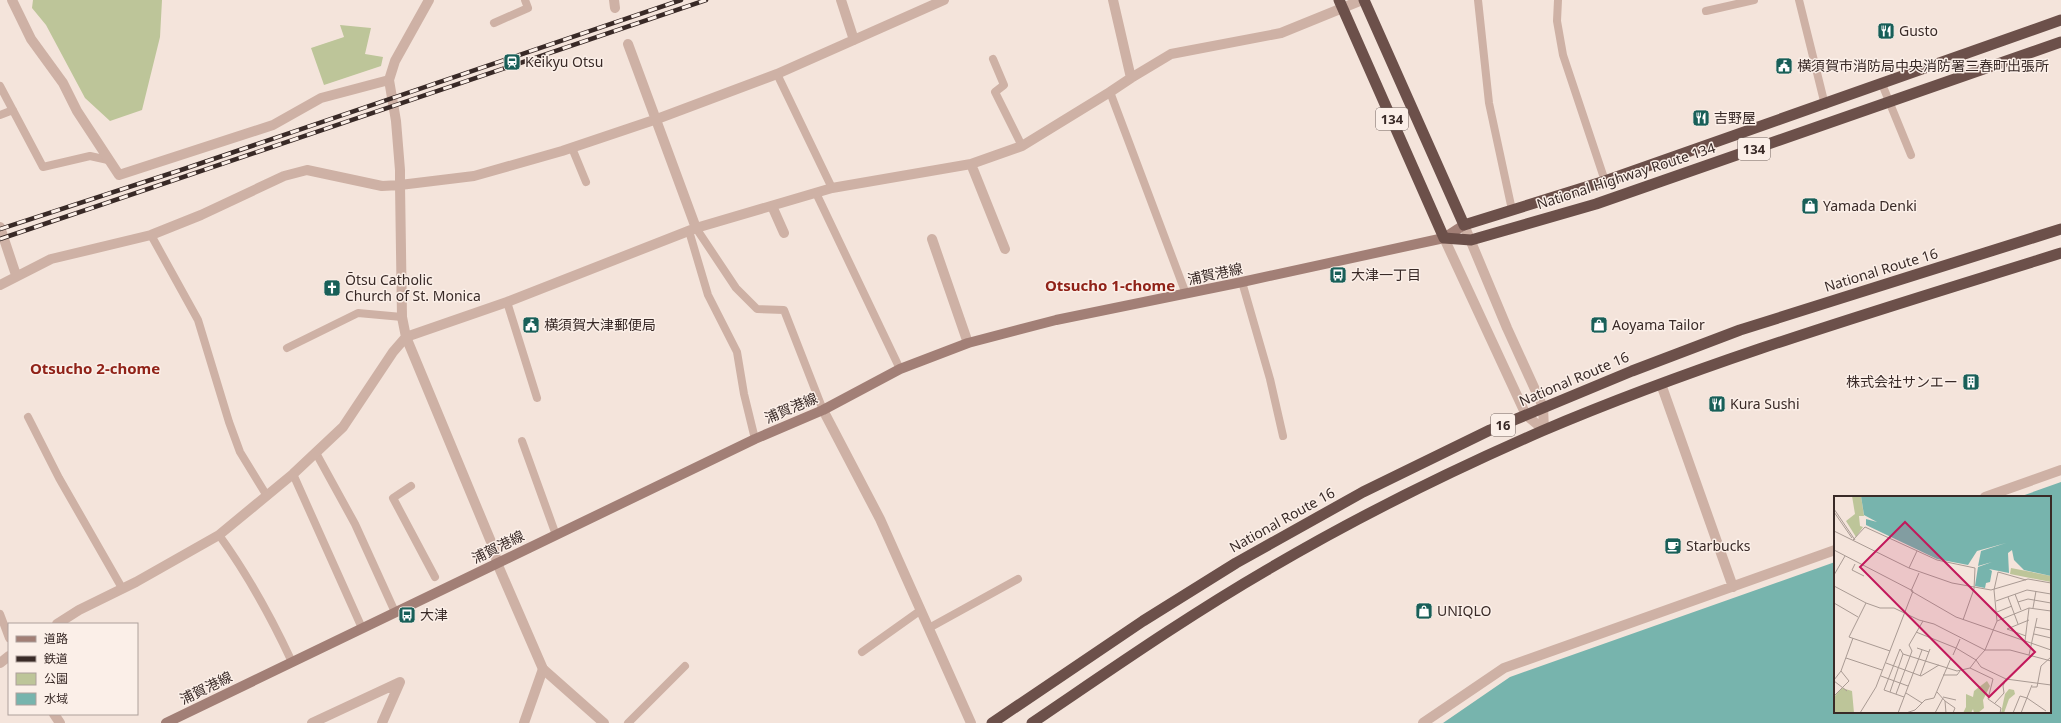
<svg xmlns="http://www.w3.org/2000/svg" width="2061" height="723" font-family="'Noto Sans','Noto Sans JP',sans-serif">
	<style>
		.green { fill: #bdc599 }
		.water { fill: #77b4ad }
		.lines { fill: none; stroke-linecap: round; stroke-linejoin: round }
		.service { stroke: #ceb1a5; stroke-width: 8 }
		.minor { stroke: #ceb1a5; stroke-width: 10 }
		.tertiary { stroke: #ceb1a5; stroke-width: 10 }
		.secondary { stroke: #a27f76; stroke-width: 10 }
		.trunk { stroke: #6c504a; stroke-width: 11 }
		.rail-casing { stroke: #392a27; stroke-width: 4.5 }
		.rail { stroke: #fbefe8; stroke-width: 3; stroke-dasharray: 9; stroke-linecap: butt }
		.labels { text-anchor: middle; stroke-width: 3; stroke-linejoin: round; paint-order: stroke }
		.shield { fill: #fbefe8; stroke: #736561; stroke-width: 1 }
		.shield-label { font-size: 13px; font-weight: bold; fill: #392a27 }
		.poi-label { font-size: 14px; fill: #392a27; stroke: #fbefe8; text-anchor: start }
		.street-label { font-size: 14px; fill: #392a27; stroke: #fbefe8 }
		.neighbourhood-label { font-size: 15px; font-weight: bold; fill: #902218; stroke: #fbefe8 }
		.inset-road { fill: none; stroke: #a99a93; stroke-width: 1 }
		.view { fill: #c2185b; fill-opacity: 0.15; stroke: #c2185b; stroke-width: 2 }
		.inset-edge { fill: none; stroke: #392a27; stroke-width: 2 }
	</style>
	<rect width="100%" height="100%" fill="#f4e4db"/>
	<!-- green -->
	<path class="green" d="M33 0H162L160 37 142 110 110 121 85 98 46 25 32 8Z
		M340 25 371 28 365 54 383 57 381 66 324 85 311 48 344 37Z"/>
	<!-- water -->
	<path class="water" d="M2061 482V723H1443L1510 677 1835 562V712H2050V497H2019Z"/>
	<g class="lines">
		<!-- service -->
		<path class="service" d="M1478 0 1489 103 1512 210
			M1558 0 1557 21 1563 55 1605 181
			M1799 0 1825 105
			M1706 11 1754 0
			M494 23 528 8 525 0
			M993 59 1004 85 995 92 1022 146
			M777 74 832 188
			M1882 84 1911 155
			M0 86 43 167 90 156 108 160
			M1110 92 1186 294
			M0 115 13 110
			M572 148 586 182
			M816 193 900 369
			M696 228 736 288 757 309 784 310 823 410
			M689 231 708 295 737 352 744 394 755 439
			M151 235 198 320 229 422 240 452 267 496
			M1242 282 1270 379 1283 436
			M507 302 537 398
			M287 348 358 313 402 317
			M28 417 59 478 122 588
			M522 441 556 535
			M316 453 355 524 395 612
			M293 474 362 628
			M411 486 393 498 435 577
			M219 535C248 575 271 617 292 662
			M0 614 9 638
			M929 628 1018 579
			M862 652 921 610
			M628 723 685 666"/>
		<!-- minor -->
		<path class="minor" d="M12 0 31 39 63 83 77 111 119 175 273 125 321 98 389 80
			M429 0 395 61 389 80 396 121 400 170V185L474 176 562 151 657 119 777 74 944 0
			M614 0 615 8
			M841 0 854 40
			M1113 0 1131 78
			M628 44 696 228
			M971 164 1005 249
			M772 206 784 233
			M0 227 16 275
			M932 239 968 343
			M0 285 51 259 151 235 201 215 284 176 307 170 382 186 400 185 402 317 406 337 494 549 497 563
			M1661 384 1733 587
			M823 410 880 519 971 723
			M1985 497 2061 470
			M57 624 79 610 136 582 219 535 293 474 343 427 393 352 406 337 507 302 696 228 832 188 971 164 1022 146 1110 92 1131 78 1171 54 1281 33 1362 0
			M0 663 9 656
			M54 714 60 723
			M312 723 400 682 382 723
			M524 723 543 669
			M1423 723 1504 668 1835 550"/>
		<!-- tertiary -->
		<path class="tertiary" d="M1464 225 1507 328 1543 407 1544 430
			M1444 238 1526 415 1544 430
			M497 563 543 669 604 723"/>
		<!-- secondary -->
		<path class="secondary" d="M166 723 755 439 823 410 900 369 968 343 1056 320 1242 282 1444 238 1464 225"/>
		<!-- trunk -->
		<path class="trunk" d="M1339 0 1444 238 1471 240 1596 204 2061 42
			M1364 0 1464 225 1605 181 2061 20
			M992 723 1143 621 1236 563 1363 492 1490 430 1632 371 1740 330 2061 229
			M1032 723C1109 671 1186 617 1267 570 1355 518 1448 472 1542 431 1711 359 1886 308 2061 253"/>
		<!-- rail casing -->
		<g class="rail-casing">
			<path id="rail" d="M0 229 181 170 681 0
				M0 239 706 0"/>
		</g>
		<!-- rail -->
		<use href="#rail" class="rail"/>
	</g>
	<!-- icons -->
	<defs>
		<g id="restaurant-square" transform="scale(0.9)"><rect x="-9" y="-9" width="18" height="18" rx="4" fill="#185f58" stroke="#fbefe8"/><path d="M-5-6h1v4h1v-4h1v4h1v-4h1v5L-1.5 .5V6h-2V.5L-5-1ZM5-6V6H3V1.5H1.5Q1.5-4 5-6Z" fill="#fff"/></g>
		<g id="station-square" transform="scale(0.9)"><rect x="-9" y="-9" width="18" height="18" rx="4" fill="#185f58" stroke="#fbefe8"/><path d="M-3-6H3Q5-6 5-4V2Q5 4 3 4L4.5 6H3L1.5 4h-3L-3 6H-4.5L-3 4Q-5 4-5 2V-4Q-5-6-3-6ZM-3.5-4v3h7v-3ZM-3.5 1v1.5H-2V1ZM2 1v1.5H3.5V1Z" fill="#fff"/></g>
		<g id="civic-square" transform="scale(0.9)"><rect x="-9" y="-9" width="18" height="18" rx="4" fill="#185f58" stroke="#fbefe8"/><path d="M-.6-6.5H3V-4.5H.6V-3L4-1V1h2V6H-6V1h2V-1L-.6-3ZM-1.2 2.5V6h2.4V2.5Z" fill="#fff"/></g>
		<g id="shop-square" transform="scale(0.9)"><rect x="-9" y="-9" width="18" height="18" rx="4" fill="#185f58" stroke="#fbefe8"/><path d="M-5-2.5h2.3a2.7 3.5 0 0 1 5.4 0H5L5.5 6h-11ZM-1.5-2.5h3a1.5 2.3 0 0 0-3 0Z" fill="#fff"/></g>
		<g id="bus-square" transform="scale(0.9)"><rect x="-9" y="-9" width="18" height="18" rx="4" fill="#185f58" stroke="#fbefe8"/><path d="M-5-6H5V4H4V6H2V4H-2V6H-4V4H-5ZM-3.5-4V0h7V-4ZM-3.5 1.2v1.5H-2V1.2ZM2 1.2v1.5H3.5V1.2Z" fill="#fff"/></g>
		<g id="church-square" transform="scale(0.9)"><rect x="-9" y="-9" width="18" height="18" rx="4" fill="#185f58" stroke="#fbefe8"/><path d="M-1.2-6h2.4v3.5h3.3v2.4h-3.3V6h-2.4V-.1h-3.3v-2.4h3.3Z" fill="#fff"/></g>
		<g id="building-square" transform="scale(0.9)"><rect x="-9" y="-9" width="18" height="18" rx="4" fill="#185f58" stroke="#fbefe8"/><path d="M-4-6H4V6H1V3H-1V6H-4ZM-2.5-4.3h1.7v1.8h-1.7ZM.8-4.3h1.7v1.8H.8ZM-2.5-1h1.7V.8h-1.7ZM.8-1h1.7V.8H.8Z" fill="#fff"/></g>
		<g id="cafe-square" transform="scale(0.9)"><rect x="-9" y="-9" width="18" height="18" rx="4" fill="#185f58" stroke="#fbefe8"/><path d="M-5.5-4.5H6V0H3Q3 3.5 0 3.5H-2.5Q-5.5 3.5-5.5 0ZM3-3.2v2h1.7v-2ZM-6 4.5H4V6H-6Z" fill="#fff"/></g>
	</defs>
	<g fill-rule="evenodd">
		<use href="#restaurant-square" x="1886" y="31"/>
		<use href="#station-square" x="512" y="62"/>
		<use href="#civic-square" x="1784" y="66"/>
		<use href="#restaurant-square" x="1701" y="118"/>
		<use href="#shop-square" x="1810" y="206"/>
		<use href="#bus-square" x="1338" y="275"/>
		<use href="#church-square" x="332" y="288"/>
		<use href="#civic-square" x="531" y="325"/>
		<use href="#shop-square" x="1599" y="325"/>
		<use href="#building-square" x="1971" y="382"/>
		<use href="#restaurant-square" x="1717" y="404"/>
		<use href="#cafe-square" x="1673" y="546"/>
		<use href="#shop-square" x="1424" y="611"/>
		<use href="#bus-square" x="407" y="615"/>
	</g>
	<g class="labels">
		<!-- shield labels -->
		<g class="shield">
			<rect x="1376" y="108" width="32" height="22" rx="3"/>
			<rect x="1738" y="138" width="32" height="22" rx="3"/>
			<rect x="1491" y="414" width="24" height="22" rx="3"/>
		</g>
		<g class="shield-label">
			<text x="1392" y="124">134</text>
			<text x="1754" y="154">134</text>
			<text x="1503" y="430">16</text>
		</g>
		<!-- poi labels -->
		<g class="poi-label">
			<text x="1899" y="36">Gusto</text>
			<text x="525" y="67">Keikyu Otsu</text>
			<text x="1797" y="71">横須賀市消防局中央消防署三春町出張所</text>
			<text x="1714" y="123">吉野屋</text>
			<text x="1823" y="211">Yamada Denki</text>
			<text x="1351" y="280">大津一丁目</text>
			<text x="345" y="285">Ōtsu Catholic<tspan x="345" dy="16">Church of St. Monica</tspan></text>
			<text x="544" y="330">横須賀大津郵便局</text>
			<text x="1612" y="330">Aoyama Tailor</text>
			<text x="1958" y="387" text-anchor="end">株式会社サンエー</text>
			<text x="1730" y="409">Kura Sushi</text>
			<text x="1686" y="551">Starbucks</text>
			<text x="1437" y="616">UNIQLO</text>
			<text x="420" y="620">大津</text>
		</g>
		<!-- street labels -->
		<g class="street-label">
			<text transform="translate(1626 176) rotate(-18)" y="5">National Highway Route 134</text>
			<text transform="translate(1881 270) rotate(-17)" y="5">National Route 16</text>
			<text transform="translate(1215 274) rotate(-12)" y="5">浦賀港線</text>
			<text transform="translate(1574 379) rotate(-23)" y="5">National Route 16</text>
			<text transform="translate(791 408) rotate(-23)" y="5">浦賀港線</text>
			<text transform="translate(1282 520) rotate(-29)" y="5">National Route 16</text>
			<text transform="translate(498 547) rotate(-26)" y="5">浦賀港線</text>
			<text transform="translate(206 688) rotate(-26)" y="5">浦賀港線</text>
		</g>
		<!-- neighbourhood labels -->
		<g class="neighbourhood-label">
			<text x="1110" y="291">Otsucho 1-chome</text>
			<text x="95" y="374">Otsucho 2-chome</text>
		</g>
	</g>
	<!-- overview -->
	<g transform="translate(1834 496)">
		<rect width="217" height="217" fill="#f4e4db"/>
		<path d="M18 0H27L30 20H25L26 30 29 31 22 41 12 25 21 18ZM177 72 217 80V86L176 78ZM153 185 156 190 149 204 150 212 144 217H140L139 213 137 217H129L132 211V198L139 201 140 195ZM8 192 18 195 20 217H0V201ZM175 193 180 194 181 198 175 203 170 217H167L171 198Z" fill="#bdc599"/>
		<path d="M27 0H217V80L190 74 180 64 178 54 174 57 175 77 155 73 158 75 156 86 152 87 151 92 141 90 144 71 158 66 144 70 147 55 172 47 143 55 134 69 103 63 32 29V23L43 26 30 19Z" fill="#77b4ad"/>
		<path class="inset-road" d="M0 13 21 44M0 16 18 42M0 35 75 72 118 87 157 94 194 83 217 87M19 44 31 31 103 64 141 72 140 93 129 124M0 54 79 95 42 191 26 217M21 68 18 74 30 80M75 72 83 55M0 79 11 60M192 84 164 76 160 94 163 125 151 154 142 164 147 171 172 183 217 189M0 90 32 107 46 112H60L85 124 100 128 151 154H176L217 165M77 95 85 77M77 95 122 121 217 154M181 98 187 114M174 101 184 128M162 105 193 94 217 98M184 106 194 103 217 107M0 107 24 121M32 107 15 141 56 155M195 112 217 115M199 112 202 95M163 116 178 110M163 125 195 112 191 145M201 131 217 134M200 138 217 142M192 140 173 133 195 124M83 152 95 156M119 159 126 143M195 159 203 122M12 162 48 174M52 167 87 180 105 169M136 172 159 183 154 203 167 212 166 217M109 179H123L126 175M47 180 74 190M86 180 96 153M0 184 7 175 19 142M0 185 13 195M198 191H203L207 170 217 161M56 196 69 158M103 196 111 205 112 217M72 197 88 207M62 198 78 155 75 149 89 125M0 200 15 185 7 175M70 201 50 194 66 153 69 158 123 175 136 172 142 164 122 152 82 136M109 201 122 204M111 205 121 212 119 217M161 207 170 197 169 190 172 183M64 217 88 154M72 217 81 214 91 204 100 202 117 162M101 217 109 202M179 217 186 200 193 202 212 215M187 217 198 189"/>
		<path class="view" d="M71 26 201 156 155 201 26 71Z"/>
		<rect width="217" height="217" class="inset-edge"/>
	</g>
	<!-- legend -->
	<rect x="8" y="623" width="130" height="92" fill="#fbefe8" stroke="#ada09b"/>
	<rect x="16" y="636" width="20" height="6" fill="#a27f76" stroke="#ada09b"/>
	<text x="44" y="643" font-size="12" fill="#392a27">道路</text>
	<rect x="16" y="656" width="20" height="6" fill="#392a27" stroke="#ada09b"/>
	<text x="44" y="663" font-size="12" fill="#392a27">鉄道</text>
	<rect x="16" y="673" width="20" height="12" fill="#bdc599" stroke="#ada09b"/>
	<text x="44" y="683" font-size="12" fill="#392a27">公園</text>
	<rect x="16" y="693" width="20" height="12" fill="#77b4ad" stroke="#ada09b"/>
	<text x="44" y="703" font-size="12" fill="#392a27">水域</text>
</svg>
